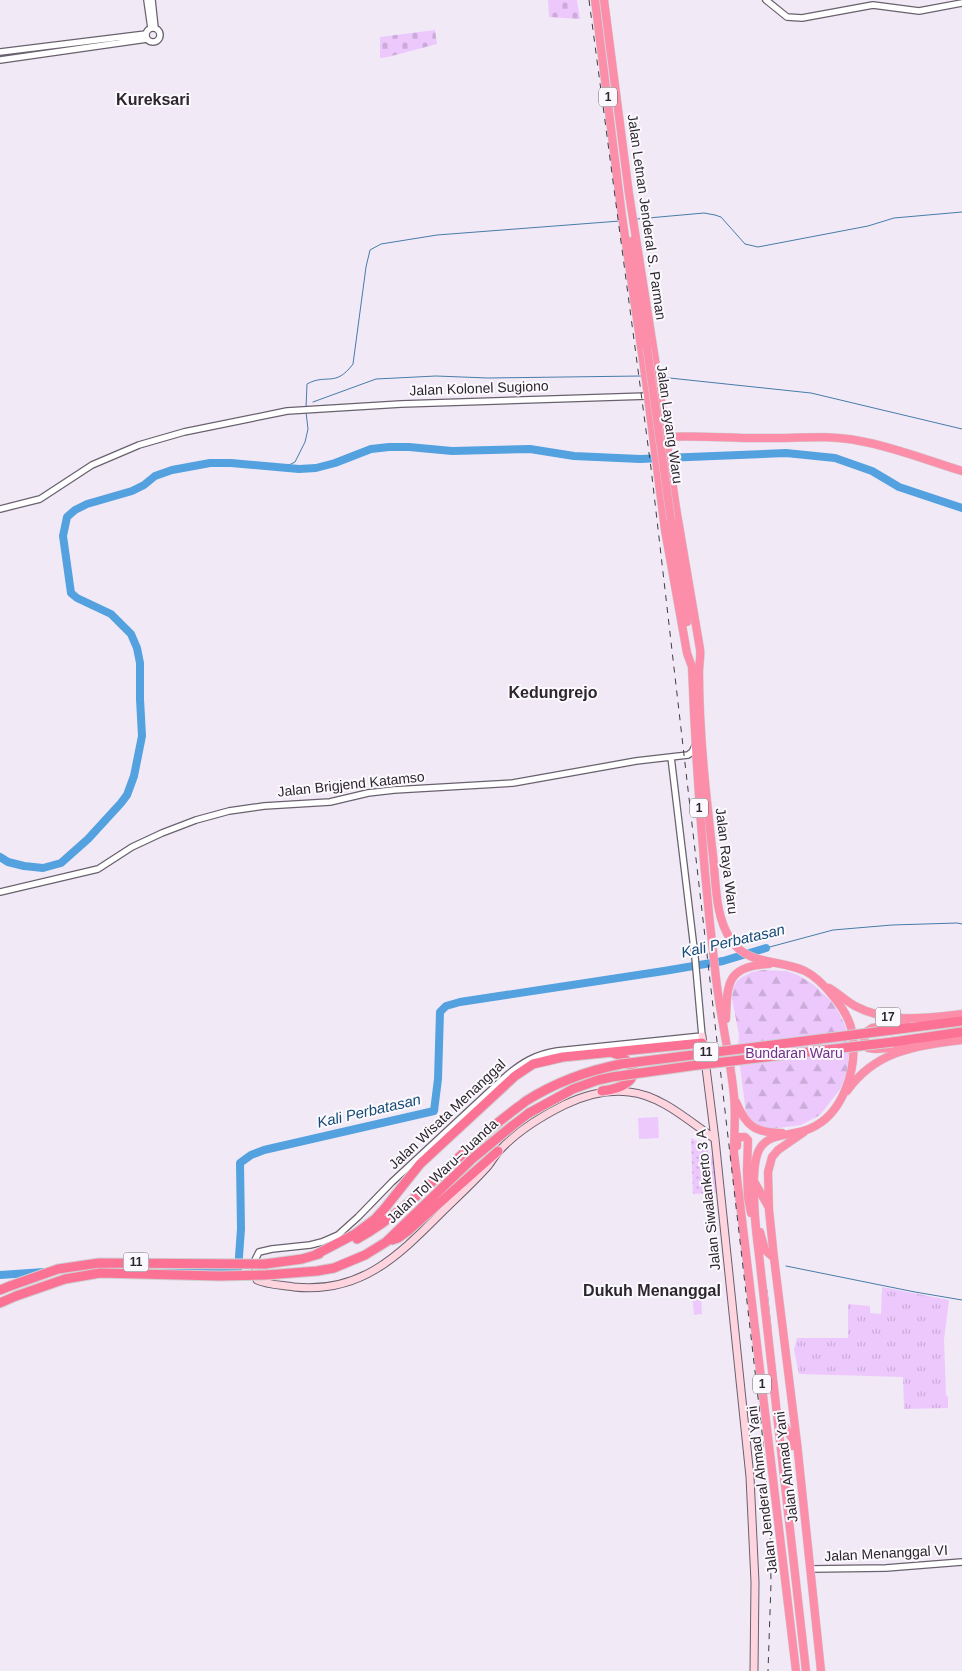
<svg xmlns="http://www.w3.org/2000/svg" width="962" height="1671" font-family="Helvetica,sans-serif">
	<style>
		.grass { fill: url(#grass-tufts) }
		.forest { fill: url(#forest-firs) }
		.cemetery { fill: url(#cemetery-stones) }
		.park { fill: url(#park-dots) }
		.pitch { fill: #ecc8fd }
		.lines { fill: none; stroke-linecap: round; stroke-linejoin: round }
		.stream { stroke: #477ca9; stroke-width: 1 }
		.river { stroke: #53a1df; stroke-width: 8 }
		.tertiary-casing { stroke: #69616d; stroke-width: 8 }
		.secondary-casing { stroke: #69616d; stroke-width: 9 }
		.trunk-casing { stroke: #d0cfd1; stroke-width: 9 }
		.motorway-casing { stroke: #d0cfd1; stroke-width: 11 }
		.tertiary { stroke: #fff; stroke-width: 5.5 }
		.secondary { stroke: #fed5df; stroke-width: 7 }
		.trunk { stroke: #fc8eaa; stroke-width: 8 }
		.motorway { stroke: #fc7295; stroke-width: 9 }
		.rail { stroke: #403c42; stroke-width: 1; stroke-dasharray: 6 6; stroke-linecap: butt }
		.trunk-bridge-casing { stroke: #d0cfd1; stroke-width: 9; stroke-linecap: butt }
		.motorway-bridge-casing { stroke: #d0cfd1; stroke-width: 11; stroke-linecap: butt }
		.trunk-bridge { stroke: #fc8eaa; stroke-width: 8 }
		.motorway-bridge { stroke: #fc7295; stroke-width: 9 }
		.labels { text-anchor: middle; stroke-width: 4; stroke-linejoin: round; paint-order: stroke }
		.shield { fill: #fcf9fe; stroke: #6a666b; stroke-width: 1 }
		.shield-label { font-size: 12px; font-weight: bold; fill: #2b272c }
		.street-label { font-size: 14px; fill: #2b272c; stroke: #fcf9fe }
		.park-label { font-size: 14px; fill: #6f2f89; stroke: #fcf9fe }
		.water-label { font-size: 15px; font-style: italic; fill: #134c76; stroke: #fcf9fe }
		.quarter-label { font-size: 16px; font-weight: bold; fill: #2b272c; stroke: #fcf9fe }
	</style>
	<defs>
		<pattern id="grass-tufts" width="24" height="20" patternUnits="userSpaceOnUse" patternTransform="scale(1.25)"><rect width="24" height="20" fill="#ecc8fd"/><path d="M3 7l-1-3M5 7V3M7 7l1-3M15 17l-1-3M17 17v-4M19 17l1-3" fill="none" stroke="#cbacd9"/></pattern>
		<pattern id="forest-firs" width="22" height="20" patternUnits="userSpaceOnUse" patternTransform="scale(1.25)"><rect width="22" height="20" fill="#ecc8fd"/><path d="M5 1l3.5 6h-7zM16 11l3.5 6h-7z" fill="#cbacd9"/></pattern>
		<pattern id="cemetery-stones" width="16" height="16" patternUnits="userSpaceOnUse" patternTransform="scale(1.25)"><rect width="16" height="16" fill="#ecc8fd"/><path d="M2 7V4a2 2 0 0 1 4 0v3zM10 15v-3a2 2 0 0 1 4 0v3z" fill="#cbacd9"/></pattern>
		<pattern id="park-dots" width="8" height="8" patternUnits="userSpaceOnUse" patternTransform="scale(1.25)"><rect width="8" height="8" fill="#ecc8fd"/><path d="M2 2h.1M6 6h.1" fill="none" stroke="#cbacd9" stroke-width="1.8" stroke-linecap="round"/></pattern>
	</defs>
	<rect width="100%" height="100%" fill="#f2e9f7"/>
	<!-- grass -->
	<path class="grass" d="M882 1287 949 1300 944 1340 946 1395 948 1397V1408L904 1409 903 1377 799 1374 794 1350 797 1338H848V1304L870 1306V1313L881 1314Z"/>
	<!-- forest -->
	<path class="forest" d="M763 970 786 971 798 975 814 985 831 1001 839 1013 846 1027 849 1053 847 1071 841 1088 820 1115 801 1125 770 1129 754 1125 746 1113 738 1051 739 1035 732 999 733 988 737 981 742 977 752 972Z"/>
	<!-- cemetery -->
	<path class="cemetery" d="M548 0H577L580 19 549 17Z
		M435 30 437 44 388 57 380 58V37Z"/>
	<!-- park -->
	<path class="park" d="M691 1138C719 1152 714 1165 717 1193L693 1194Z"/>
	<!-- pitch -->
	<path class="pitch" d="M658 1117 659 1138 639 1139 638 1118Z
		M701 1294 702 1314 694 1315 692 1295Z"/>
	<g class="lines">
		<!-- stream -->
		<path class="stream" d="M637 219 704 213 715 215 721 217 745 244 758 247 868 226 894 218 962 212
			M660 377 811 393 962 429
			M313 402 376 379 436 376 488 378 641 376
			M306 408 307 384C327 373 335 388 353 364L366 267 370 250 381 244 437 235 620 221
			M283 468 295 462 305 442 308 429 306 412
			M766 948 833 930 892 925 957 923 962 924
			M786 1266 915 1292 962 1300
			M767 1290 771 1328"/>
		<!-- river -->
		<path class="river" d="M0 857 8 862 24 866 43 868 61 863 88 839 121 803 127 795 134 776 142 736 140 699V663L137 648 131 634 111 614 77 598 71 593 63 536 67 517 75 510 87 504 132 491 144 485 155 476 172 470 210 463H231L299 469 316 468 335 463 371 449 389 447H409L452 451 530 449 574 456 640 459 786 453 835 458 872 471 899 487 962 508
			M165 1268 238 1270 241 1229 240 1163 251 1155 264 1150 434 1111 438 1079 440 1012 446 1006 460 1002 664 971 723 961 766 948
			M75 1270 144 1267
			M0 1275 44 1272"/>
		<!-- tertiary casing -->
		<g class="tertiary-casing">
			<path id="tertiary" d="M147 0 151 28
				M152 0 155 28
				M766 0 787 17 802 18 873 5 919 11 962 3
				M146 35a7 7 0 1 1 14 0a7 7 0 1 1-14 0Z
				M0 52 146 34
				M0 60 147 39
				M0 509 40 499 92 465 139 445 184 432 287 411 401 404 648 396
				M0 892 98 869 132 847 162 833 196 820 229 811 264 806 330 802 368 793 394 790 513 783 636 761 688 755 692 752 695 746
				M256 1278 255 1260 259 1252 272 1249 310 1245 322 1242 338 1235 358 1217 392 1182 505 1077C521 1063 536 1054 557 1051L702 1036 695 957 671 757
				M811 1569 886 1568 962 1562"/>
		</g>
		<!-- secondary casing -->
		<g class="secondary-casing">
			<path id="secondary" d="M702 1036 715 1139 750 1477 755 1582 754 1671
				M257 1280C268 1285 282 1285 294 1287 360 1294 397 1257 440 1214 456 1198 473 1183 488 1166 492 1161 495 1155 499 1151 517 1131 540 1117 564 1105 585 1095 606 1089 629 1092 661 1095 690 1122 715 1139"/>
		</g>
		<!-- trunk casing -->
		<g class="trunk-casing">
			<path id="trunk" d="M595 0 622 216 646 381 665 530 687 653 692 667C696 768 703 868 715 969 719 1012 730 1054 734 1096 736 1115 734 1134 734 1153L796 1671
				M604 0 629 194 657 372 676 508 700 649C701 657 699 664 699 672 699 733 706 795 713 856 716 883 715 917 731 940 748 966 780 959 805 971 817 977 825 986 833 996 842 1007 850 1019 852 1032 858 1067 844 1115 809 1129 793 1136 768 1132 759 1150 749 1170 756 1232 759 1255L806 1671
				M632 241 647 348
				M663 437C694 435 726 438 758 438 792 439 826 434 860 441 894 447 929 461 962 471
				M671 520 684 595 687 622
				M829 988C838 993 846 1001 855 1006 889 1024 926 1018 962 1014
				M726 1019C727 983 727 966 769 964
				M906 1022 872 1028 866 1032 864 1035 865 1044 868 1048 876 1049 907 1046
				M847 1091C876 1050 916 1046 962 1040
				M736 1102C746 1126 755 1133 782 1133
				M804 1132 778 1150 772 1157 768 1172 769 1210 774 1258 797 1443 821 1671
				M737 1146V1140L740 1137H745L748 1140 747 1171 748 1197 751 1213
				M755 1183 768 1206
				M760 1232 765 1250 774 1258
				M778 1416 792 1438 793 1446"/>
		</g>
		<!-- motorway casing -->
		<g class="motorway-casing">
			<path id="motorway" d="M892 1030 962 1021
				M893 1042 962 1032
				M602 1091C609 1090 618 1089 625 1084 643 1073 627 1057 613 1053
				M357 1239C407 1211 444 1169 487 1132 499 1121 513 1111 526 1101
				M392 1240 398 1238 409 1230 498 1151
				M315 1255 355 1234 375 1219 385 1208 420 1164 515 1076 533 1064 563 1057 702 1043
				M265 1264 302 1259 319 1254
				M266 1275 317 1271 334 1268 365 1255 386 1242 472 1159 512 1126 529 1113
				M0 1290 10 1286
				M0 1303 16 1296"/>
		</g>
		<!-- tertiary -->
		<use href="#tertiary" class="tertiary"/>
		<!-- secondary -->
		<use href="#secondary" class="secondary"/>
		<!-- trunk -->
		<use href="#trunk" class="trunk"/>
		<!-- motorway -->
		<use href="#motorway" class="motorway"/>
		<!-- rail -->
		<path class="rail" d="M589 0 651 468 762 1432 770 1524 771 1583 768 1671"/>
		<!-- trunk-bridge casing -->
		<g class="trunk-bridge-casing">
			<path id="trunk-bridge" d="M647 348 671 520"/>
		</g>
		<!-- motorway-bridge casing -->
		<g class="motorway-bridge-casing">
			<path id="motorway-bridge" d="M526 1101C556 1082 586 1071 621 1064L892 1030
				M529 1113 573 1089 598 1080 612 1077 690 1066 893 1042
				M10 1286 58 1269 99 1263 265 1264
				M16 1296 65 1279 100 1273 219 1276 266 1275"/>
		</g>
		<!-- trunk-bridge -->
		<use href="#trunk-bridge" class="trunk-bridge"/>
		<!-- motorway-bridge -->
		<use href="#motorway-bridge" class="motorway-bridge"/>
	</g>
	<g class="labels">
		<!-- shield labels -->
		<g class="shield">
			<rect x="599" y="87.5" width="18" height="19" rx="4"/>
			<rect x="690" y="798.5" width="18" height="19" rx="4"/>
			<rect x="875.5" y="1007.5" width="25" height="19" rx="4"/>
			<rect x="693.5" y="1042.5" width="25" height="19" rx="4"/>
			<rect x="123.5" y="1252.5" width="25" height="19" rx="4"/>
			<rect x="753" y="1374.5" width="18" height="19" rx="4"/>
		</g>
		<g class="shield-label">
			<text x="608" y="101">1</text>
			<text x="699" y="812">1</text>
			<text x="888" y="1021">17</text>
			<text x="706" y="1056">11</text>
			<text x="136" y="1266">11</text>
			<text x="762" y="1388">1</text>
		</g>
		<!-- street labels -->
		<g class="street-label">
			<text transform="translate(647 217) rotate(82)" y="5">Jalan Letnan Jenderal S. Parman</text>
			<text transform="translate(479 388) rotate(-2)" y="5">Jalan Kolonel Sugiono</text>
			<text transform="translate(670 424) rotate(82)" y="5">Jalan Layang Waru</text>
			<text transform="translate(351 784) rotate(-6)" y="5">Jalan Brigjend Katamso</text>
			<text transform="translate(727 861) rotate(83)" y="5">Jalan Raya Waru</text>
			<text transform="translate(447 1114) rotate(-43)" y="5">Jalan Wisata Menanggal</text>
			<text transform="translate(442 1171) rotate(-43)" y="5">Jalan Tol Waru–Juanda</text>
			<text transform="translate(708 1200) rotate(-96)" y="5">Jalan Siwalankerto 3 A</text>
			<text transform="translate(786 1467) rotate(-97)" y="5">Jalan Ahmad Yani</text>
			<text transform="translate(762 1490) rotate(-97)" y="5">Jalan Jenderal Ahmad Yani</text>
			<text transform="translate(886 1553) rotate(-3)" y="5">Jalan Menanggal VI</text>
		</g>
		<!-- park labels -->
		<g class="park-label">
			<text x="794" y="1058">Bundaran Waru</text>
		</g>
		<!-- water labels -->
		<g class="water-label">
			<text transform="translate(733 941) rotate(-13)" y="5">Kali Perbatasan</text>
			<text transform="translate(369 1111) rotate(-13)" y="5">Kali Perbatasan</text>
		</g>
		<!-- quarter labels -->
		<g class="quarter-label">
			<text x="153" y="105">Kureksari</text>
			<text x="553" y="698">Kedungrejo</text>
			<text x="652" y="1296">Dukuh Menanggal</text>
		</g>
	</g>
</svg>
